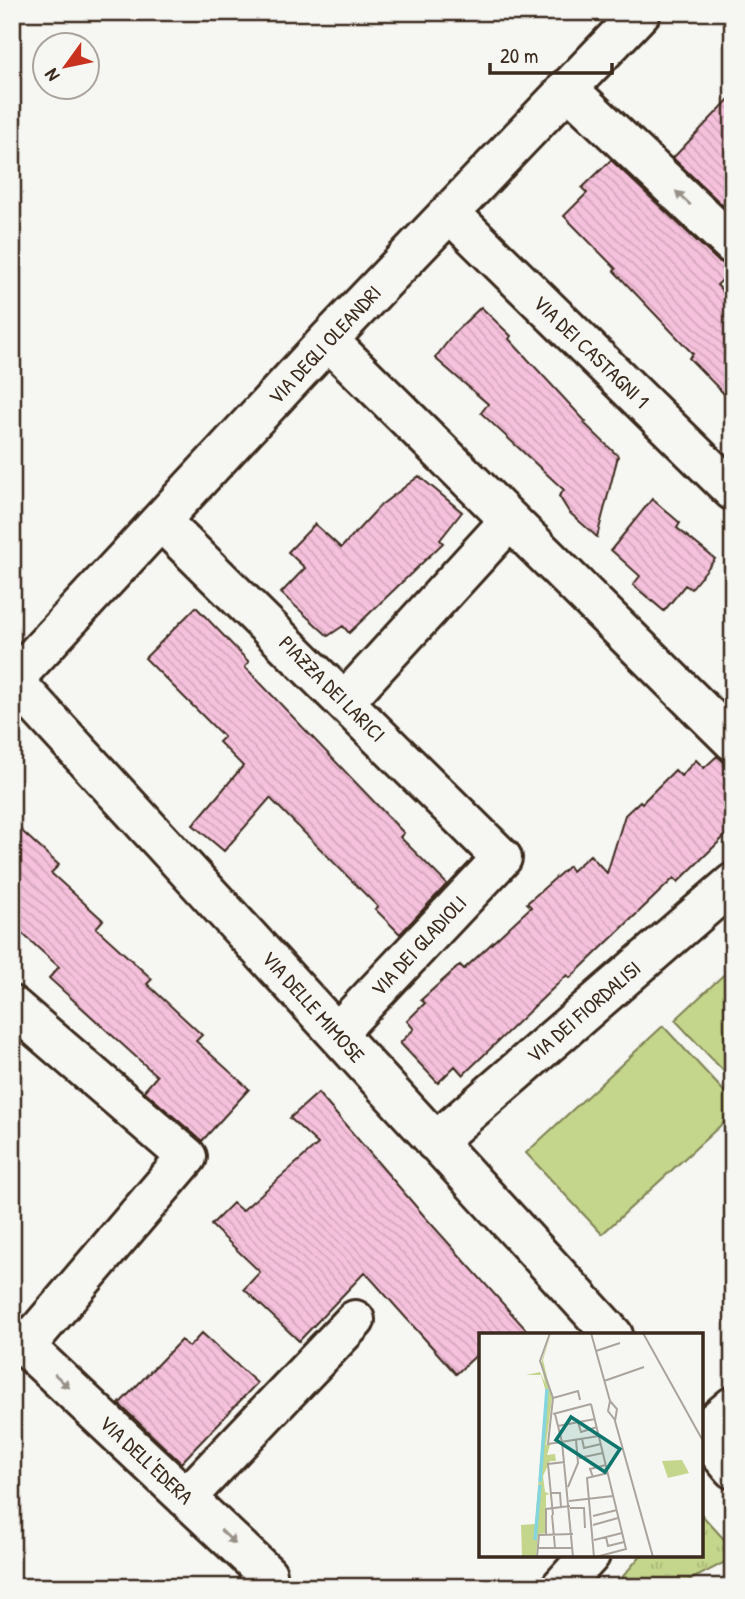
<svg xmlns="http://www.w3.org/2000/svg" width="745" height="1599" font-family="'Patrick Hand',sans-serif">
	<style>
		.grass { fill: url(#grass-tufts); stroke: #7f8054; stroke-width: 2 }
		.pitch { fill: #c3d68b; stroke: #7f8054; stroke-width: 2 }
		.building { fill: url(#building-back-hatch); stroke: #3b2a1e; stroke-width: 2 }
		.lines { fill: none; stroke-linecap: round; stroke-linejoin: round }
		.minor-casing { stroke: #3b2a1e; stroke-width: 44 }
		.minor { stroke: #f6f6f2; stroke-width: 38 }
		.oneway { fill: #989088 }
		.labels { text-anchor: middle; stroke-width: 6; stroke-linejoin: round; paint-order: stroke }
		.street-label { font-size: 21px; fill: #3b2a1e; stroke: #f6f6f2 }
		.inset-river { fill: none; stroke: #84d5de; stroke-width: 3.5 }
		.inset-road { fill: none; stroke: #aba49d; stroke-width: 2 }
		.view { fill: #0f766e; fill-opacity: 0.15; stroke: #0f766e; stroke-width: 3.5 }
		.inset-edge { fill: none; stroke: #3b2a1e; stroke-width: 3.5 }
	</style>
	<defs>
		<pattern id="grass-tufts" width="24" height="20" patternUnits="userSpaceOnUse" patternTransform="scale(1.75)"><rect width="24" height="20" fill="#c3d68b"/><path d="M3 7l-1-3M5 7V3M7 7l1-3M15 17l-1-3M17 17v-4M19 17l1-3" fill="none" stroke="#a8b878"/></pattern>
		<pattern id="building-back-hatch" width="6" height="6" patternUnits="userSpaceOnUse" patternTransform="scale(1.75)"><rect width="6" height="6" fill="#f6c1dc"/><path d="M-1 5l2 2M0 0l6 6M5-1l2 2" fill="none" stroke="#d4a6bc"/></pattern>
	</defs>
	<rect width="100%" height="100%" fill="#f6f6f2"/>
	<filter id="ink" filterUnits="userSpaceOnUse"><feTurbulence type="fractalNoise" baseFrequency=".0143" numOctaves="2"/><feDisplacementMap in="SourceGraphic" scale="14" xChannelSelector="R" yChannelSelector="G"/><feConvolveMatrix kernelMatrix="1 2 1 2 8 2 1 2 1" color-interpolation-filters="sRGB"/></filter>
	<g filter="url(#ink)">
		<!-- grass -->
		<path class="grass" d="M701 1514 733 1549V1558L677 1587H614L641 1555H701Z"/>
		<!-- pitch -->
		<path class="pitch" d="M733 966V1081L675 1020Z
			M663 1026 733 1101V1114L602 1234 526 1153Z"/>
		<!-- building -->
		<path class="building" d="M733 95V215L673 158Z
			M611 160 718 261 733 266V270L717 285 733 302V403L689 358 693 354 614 271 616 269 564 216 587 193 582 188Z
			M481 307 511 336 509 339 586 422 584 423 618 456 597 537 569 512 559 496 564 490 481 413 488 404 435 358 456 331Z
			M419 476 462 512 440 540 443 543 349 633 343 626 328 636 281 593 305 568 288 552 315 524 341 548 381 505Z
			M652 499 680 523 677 528 715 559 691 589 685 585 664 611 633 585 640 576 611 550Z
			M196 607 249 662 245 667 404 833 400 837 447 884 400 934 375 909 378 907 270 798 224 851 193 825 243 766 219 742 224 737 145 658Z
			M717 756 733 770V828L678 882 674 878 570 978 567 975 463 1075 455 1066 438 1083 400 1043 414 1029 407 1021 425 1003 421 1000 460 965 464 969 531 907 527 903 569 866 572 871 590 855 607 873 625 815 640 801 642 803 675 770 681 776 696 760 704 768Z
			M12 822 59 865 51 873 103 920 96 928 152 979 147 984 202 1035 196 1041 249 1089 202 1141 144 1091 157 1076 49 978 59 967 12 924Z
			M318 1093 425 1217 531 1335H481V1351L456 1374 365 1272 299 1341 244 1289 260 1272 211 1225 233 1203 242 1211 318 1144 290 1118Z
			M202 1333 257 1383 181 1463 119 1404 181 1340 189 1347Z"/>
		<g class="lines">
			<!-- minor casing -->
			<g class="minor-casing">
				<path id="minor" d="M567 88 733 245
					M450 213 733 491
					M328 340 733 741
					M161 521 502 858 337 1033
					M13 680 613 1335
					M12 681 328 340 641 12
					M344 702 510 520
					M12 1006 187 1157 25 1347
					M435 1142 733 883
					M12 1334 267 1574 257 1587
					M701 1431 733 1469
					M701 1433 733 1406
					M186 1498 355 1320
					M561 1587 590 1555"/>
			</g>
			<!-- minor -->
			<use href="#minor" class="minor"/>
		</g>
		<!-- one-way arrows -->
		<defs><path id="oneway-solid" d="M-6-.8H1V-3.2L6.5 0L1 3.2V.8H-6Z" transform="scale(1.75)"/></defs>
		<g class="oneway">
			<use href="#oneway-solid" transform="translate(683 198) rotate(-137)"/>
			<use href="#oneway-solid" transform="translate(62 1381) rotate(43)"/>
			<use href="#oneway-solid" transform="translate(228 1537) rotate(43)"/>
		</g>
	</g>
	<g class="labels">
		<!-- street labels -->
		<g class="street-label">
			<text transform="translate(325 345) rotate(-47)" y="7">VIA DEGLI OLEANDRI</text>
			<text transform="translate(591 352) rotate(44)" y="7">VIA DEI CASTAGNI 1</text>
			<text transform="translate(332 689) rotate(45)" y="7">PIAZZA DEI LARICI</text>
			<text transform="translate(419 946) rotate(-47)" y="7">VIA DEI GLADIOLI</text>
			<text transform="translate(313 1007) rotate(48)" y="7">VIA DELLE MIMOSE</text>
			<text transform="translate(584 1012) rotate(-41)" y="7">VIA DEI FIORDALISI</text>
			<text transform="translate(146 1460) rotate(43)" y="7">VIA DELL'EDERA</text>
		</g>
	</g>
	<!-- overview -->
	<g transform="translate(479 1333)">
		<rect width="224" height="224" fill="#f6f6f2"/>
		<path d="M72 0 64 27 73 65 67 112H71L68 122 76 121 77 128H71L64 143 66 159 71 161 67 162V200L59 201 57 224H43L42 192 56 191 67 59 62 42H47L61 39 66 50 62 30ZM203 127 210 140 189 145 183 128Z" fill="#c3d68b"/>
		<path class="inset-river" d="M61 149 68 56M56 207 61 152"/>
		<path class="inset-road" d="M71 0 61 28 74 65M112 0 131 68 129 78 136 87M164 0 224 108M117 18 141 10M125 48 165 34M101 67 99 58 74 65 69 111 120 103M131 68 138 76 136 88 174 224M112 71 147 216 117 224M74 81 112 71M76 81 83 109 94 224M98 86 102 99 118 94M79 93 116 86M103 106 105 115 122 111M100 125 124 120M114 144 111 136 127 132M89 154 99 130 97 107M72 160H81L82 174M90 168 134 163M91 175H105L106 195M73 182 76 215M74 182 69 131 86 129M114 183 138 177M114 192 139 185M67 202V176L91 173M127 204 129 213 145 209M115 207 143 200M59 215H94M58 224 60 202 94 201M115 224 108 145 129 140"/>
		<path class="view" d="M92 84 141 116 126 139 77 107Z"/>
		<rect width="224" height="224" class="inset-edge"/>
	</g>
	<!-- margin -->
	<rect width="745" height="1599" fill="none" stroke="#f6f6f2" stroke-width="42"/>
	<rect x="21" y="21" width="703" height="1557" fill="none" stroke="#3b2a1e" stroke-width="2.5" filter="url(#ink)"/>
	<!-- north arrow -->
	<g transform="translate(66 66) rotate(237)"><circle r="33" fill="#f6f6f2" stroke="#aba49d" stroke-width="2"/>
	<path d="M0-5L12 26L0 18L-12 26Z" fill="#c8321e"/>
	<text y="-10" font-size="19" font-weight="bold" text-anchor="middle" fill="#3b2a1e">N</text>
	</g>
	<!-- scale -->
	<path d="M490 63v10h122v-10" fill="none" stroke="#3b2a1e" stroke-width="3.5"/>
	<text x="500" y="63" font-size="21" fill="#3b2a1e" stroke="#f6f6f2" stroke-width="5" paint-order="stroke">20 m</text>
</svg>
